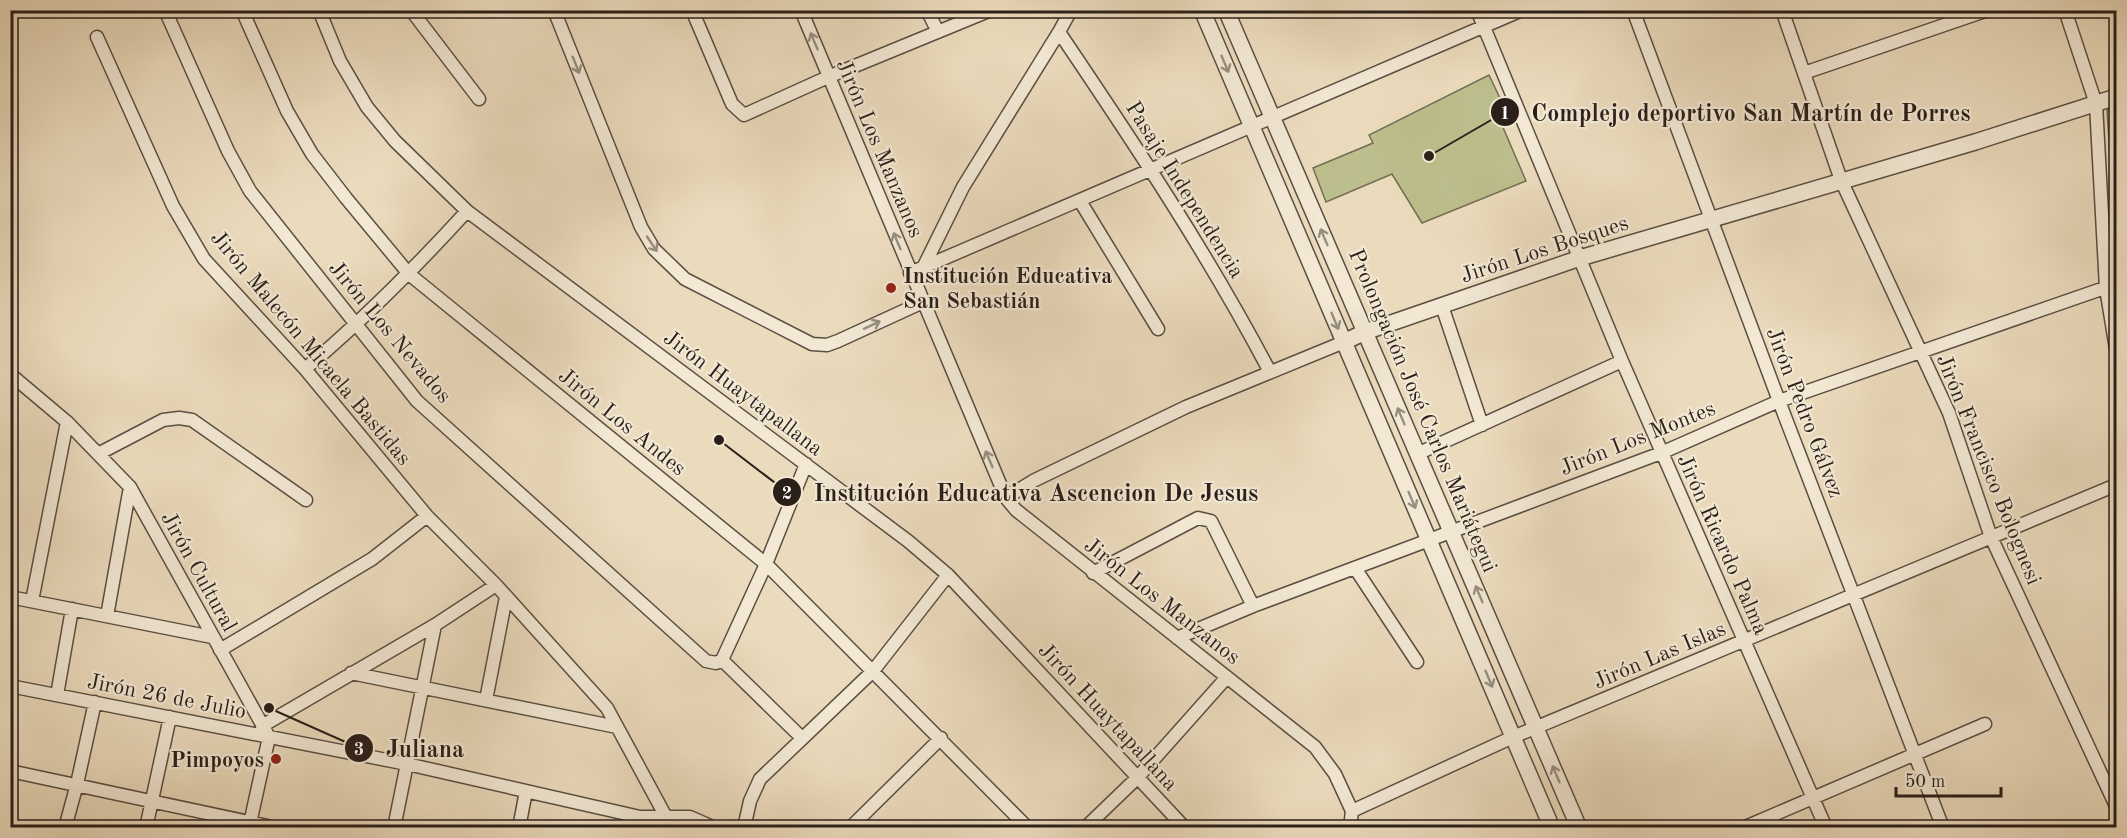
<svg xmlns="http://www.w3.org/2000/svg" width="2127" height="838" font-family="'Old Standard TT',serif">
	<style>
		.green { fill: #bdbe8d; stroke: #746e54; stroke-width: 1.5 }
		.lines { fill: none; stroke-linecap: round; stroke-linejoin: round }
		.minor-casing { stroke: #5b4e43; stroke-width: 15 }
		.tertiary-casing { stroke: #5b4e43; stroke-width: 18 }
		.minor { stroke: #f2e8d4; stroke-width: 12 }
		.tertiary { stroke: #f2e8d4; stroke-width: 15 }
		.oneway { stroke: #988e80 }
		.poi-dot { fill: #8f2418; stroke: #f2e8d4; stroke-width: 2 }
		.labels { text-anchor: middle; stroke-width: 4.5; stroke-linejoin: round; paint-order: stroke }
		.street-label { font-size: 22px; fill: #2b1f1a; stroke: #f2e8d4 }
		.poi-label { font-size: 22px; font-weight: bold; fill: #2b1f1a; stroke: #f2e8d4; text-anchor: start }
		.leader { fill: none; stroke: #2b1f1a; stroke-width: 2 }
		.callout-dot { fill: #2b1f1a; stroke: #f2e8d4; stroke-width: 2 }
		.mark-label { font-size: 18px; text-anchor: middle; font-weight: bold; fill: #fff }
		.callout-label { font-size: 24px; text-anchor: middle; font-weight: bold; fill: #2b1f1a; stroke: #f2e8d4; stroke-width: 4.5; stroke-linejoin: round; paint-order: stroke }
	</style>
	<rect width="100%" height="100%" fill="#ebdbbd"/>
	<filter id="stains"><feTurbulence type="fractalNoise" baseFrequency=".00333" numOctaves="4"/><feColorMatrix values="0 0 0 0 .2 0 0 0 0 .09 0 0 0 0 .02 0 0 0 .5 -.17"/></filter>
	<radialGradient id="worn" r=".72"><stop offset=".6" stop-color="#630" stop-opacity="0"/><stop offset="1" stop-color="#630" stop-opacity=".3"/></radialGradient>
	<!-- green -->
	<path class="green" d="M1489 75 1507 113 1499 118 1526 181 1422 223 1392 174 1326 202 1313 168 1373 143 1369 135Z
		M2116 107V169L2111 171 2107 110Z"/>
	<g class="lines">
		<!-- minor casing -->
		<g class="minor-casing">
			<path id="minor" d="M165 10 228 151 250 191 417 401 706 661 716 663 722 660 766 564 806 464
				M242 10 287 111 312 154 346 198 409 274 766 564 1028 828
				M319 10 340 61 367 107 395 141 467 211 908 541 948 575 1185 828
				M411 10 479 99
				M554 10 641 227 654 249 685 279 812 344 827 345 838 341 923 302
				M692 10 732 104 744 115 828 77 991 10
				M801 10 1006 498 1016 510 1315 747 1335 774 1352 811
				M927 10 938 32
				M1477 10 1622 361 1826 828
				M1633 10 1779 401 1943 828
				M1782 10 1841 180 1949 413 1991 537 2116 806
				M2065 10 2096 104 2106 288 2116 349
				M1059 32C1134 143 1208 254 1270 372
				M97 37 173 206 204 259 305 369 427 516 496 585 607 708 672 828
				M1804 73 1988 10
				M1080 201 1158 329
				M923 268 963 187 1059 32 1071 10
				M910 273 1522 10
				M1442 306 1482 425
				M305 369C363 320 416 267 467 211
				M10 374 67 422 130 487 269 737 249 828
				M98 454 163 420 179 418 192 420 306 500
				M1417 454 1622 361
				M1006 498 1033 481 1186 407 1344 342
				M1355 568 1417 662
				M1093 573 1198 518 1211 521 1253 606
				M10 597 212 637
				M32 601 67 422
				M107 616 130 487
				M1177 638 1253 606 1661 453 1779 401 2116 284
				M220 650 372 559 427 516
				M722 660 802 738
				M351 673 617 727
				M10 686 407 764 640 817H690L715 828
				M57 695 72 609
				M486 700 506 597
				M262 726 435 625 496 585
				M10 771 277 828
				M1352 811 1513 737 2116 485
				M65 828 77 784 95 702
				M146 828 170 717
				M394 828 435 625
				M519 828 526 791
				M744 828 750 801 760 779 873 671 948 575
				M850 828 941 738
				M1085 828 1138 777 1227 677
				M1350 828 1352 811
				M1743 828 1985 724"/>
		</g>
		<!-- tertiary casing -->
		<g class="tertiary-casing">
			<path id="tertiary" d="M1202 10 1552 828
				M1226 10 1579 828
				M1344 342 1365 332 1580 258 1975 142 2116 97"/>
		</g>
		<!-- minor -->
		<use href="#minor" class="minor"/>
		<!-- tertiary -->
		<use href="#tertiary" class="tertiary"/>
	</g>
	<!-- one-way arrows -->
	<defs><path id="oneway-shaft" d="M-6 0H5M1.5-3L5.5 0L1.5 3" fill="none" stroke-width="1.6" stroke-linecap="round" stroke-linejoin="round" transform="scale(1.5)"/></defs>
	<g class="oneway">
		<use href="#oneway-shaft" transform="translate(814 41) rotate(-113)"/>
		<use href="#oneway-shaft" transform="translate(1225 64) rotate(67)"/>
		<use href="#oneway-shaft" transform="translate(576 65) rotate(68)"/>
		<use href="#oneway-shaft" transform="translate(1324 237) rotate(-113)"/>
		<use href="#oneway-shaft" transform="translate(897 241) rotate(-113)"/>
		<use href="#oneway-shaft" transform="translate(652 244) rotate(56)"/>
		<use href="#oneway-shaft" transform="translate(1335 321) rotate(67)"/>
		<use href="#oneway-shaft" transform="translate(872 325) rotate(-25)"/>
		<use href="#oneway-shaft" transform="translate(1401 416) rotate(-113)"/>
		<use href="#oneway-shaft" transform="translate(989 459) rotate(-113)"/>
		<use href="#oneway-shaft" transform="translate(1412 500) rotate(67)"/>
		<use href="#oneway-shaft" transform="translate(1479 594) rotate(-113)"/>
		<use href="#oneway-shaft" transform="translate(1489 679) rotate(67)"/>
		<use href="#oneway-shaft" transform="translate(1556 774) rotate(-113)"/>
	</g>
	<!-- markers -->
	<g class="poi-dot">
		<circle cx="891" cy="288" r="6"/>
		<circle cx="276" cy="759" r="6"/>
	</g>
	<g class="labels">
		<!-- street labels -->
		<g class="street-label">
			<text transform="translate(881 148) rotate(67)" y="8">Jirón Los Manzanos</text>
			<text transform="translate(1186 189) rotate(58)" y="8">Pasaje Independencia</text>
			<text transform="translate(1544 248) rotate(-18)" y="8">Jirón Los Bosques</text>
			<text transform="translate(391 331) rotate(50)" y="8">Jirón Los Nevados</text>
			<text transform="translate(312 347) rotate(50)" y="8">Jirón Malecón Micaela Bastidas</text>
			<text transform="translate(744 392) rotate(37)" y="8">Jirón Huaytapallana</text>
			<text transform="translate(1424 410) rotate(67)" y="8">Prolongación José Carlos Mariátegui</text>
			<text transform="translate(1806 412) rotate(69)" y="8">Jirón Pedro Gálvez</text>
			<text transform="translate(623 421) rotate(39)" y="8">Jirón Los Andes</text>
			<text transform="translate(1637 437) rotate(-22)" y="8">Jirón Los Montes</text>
			<text transform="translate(1990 469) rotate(68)" y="8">Jirón Francisco Bolognesi</text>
			<text transform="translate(1724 544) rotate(66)" y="8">Jirón Ricardo Palma</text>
			<text transform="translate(200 571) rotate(61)" y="8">Jirón Cultural</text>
			<text transform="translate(1163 600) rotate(38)" y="8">Jirón Los Manzanos</text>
			<text transform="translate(1659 654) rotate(-23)" y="8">Jirón Las Islas</text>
			<text transform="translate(167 695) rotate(11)" y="8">Jirón 26 de Julio</text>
			<text transform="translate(1109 716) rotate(47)" y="8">Jirón Huaytapallana</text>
		</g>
		<!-- poi labels -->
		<g class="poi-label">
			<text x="903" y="283">Institución Educativa<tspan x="903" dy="25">San Sebastián</tspan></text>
			<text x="264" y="767" text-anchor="end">Pimpoyos</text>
		</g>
	</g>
	<!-- callouts -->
	<path class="leader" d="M1429 156L1505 112M719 440L787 492M269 708L359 748"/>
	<g class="callout-dot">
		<circle cx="1429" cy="156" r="6"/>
		<circle cx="719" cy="440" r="6"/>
		<circle cx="269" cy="708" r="6"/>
		<circle cx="1505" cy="112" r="15"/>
		<circle cx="787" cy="492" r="15"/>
		<circle cx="359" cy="748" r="15"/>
	</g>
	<g class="mark-label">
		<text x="1505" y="119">1</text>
		<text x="787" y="499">2</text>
		<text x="359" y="755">3</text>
	</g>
	<g class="callout-label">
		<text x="1751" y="121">Complejo deportivo San Martín de Porres</text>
		<text x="1036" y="501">Institución Educativa Ascencion De Jesus</text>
		<text x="425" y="757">Juliana</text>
	</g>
	<!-- margin -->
	<rect width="2127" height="838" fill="none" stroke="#ebdbbd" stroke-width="36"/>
	<rect x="12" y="12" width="2103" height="814" fill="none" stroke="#2b1f1a" stroke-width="3"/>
	<rect x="18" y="18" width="2091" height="802" fill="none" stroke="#2b1f1a" stroke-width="1.5"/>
	<!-- scale -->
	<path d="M1896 787v9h105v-9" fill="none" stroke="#2b1f1a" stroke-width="3"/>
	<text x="1905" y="787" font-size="18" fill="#2b1f1a" stroke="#f2e8d4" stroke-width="4.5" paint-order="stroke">50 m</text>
	<rect width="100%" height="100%" filter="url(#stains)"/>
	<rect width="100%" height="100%" fill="url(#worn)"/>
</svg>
